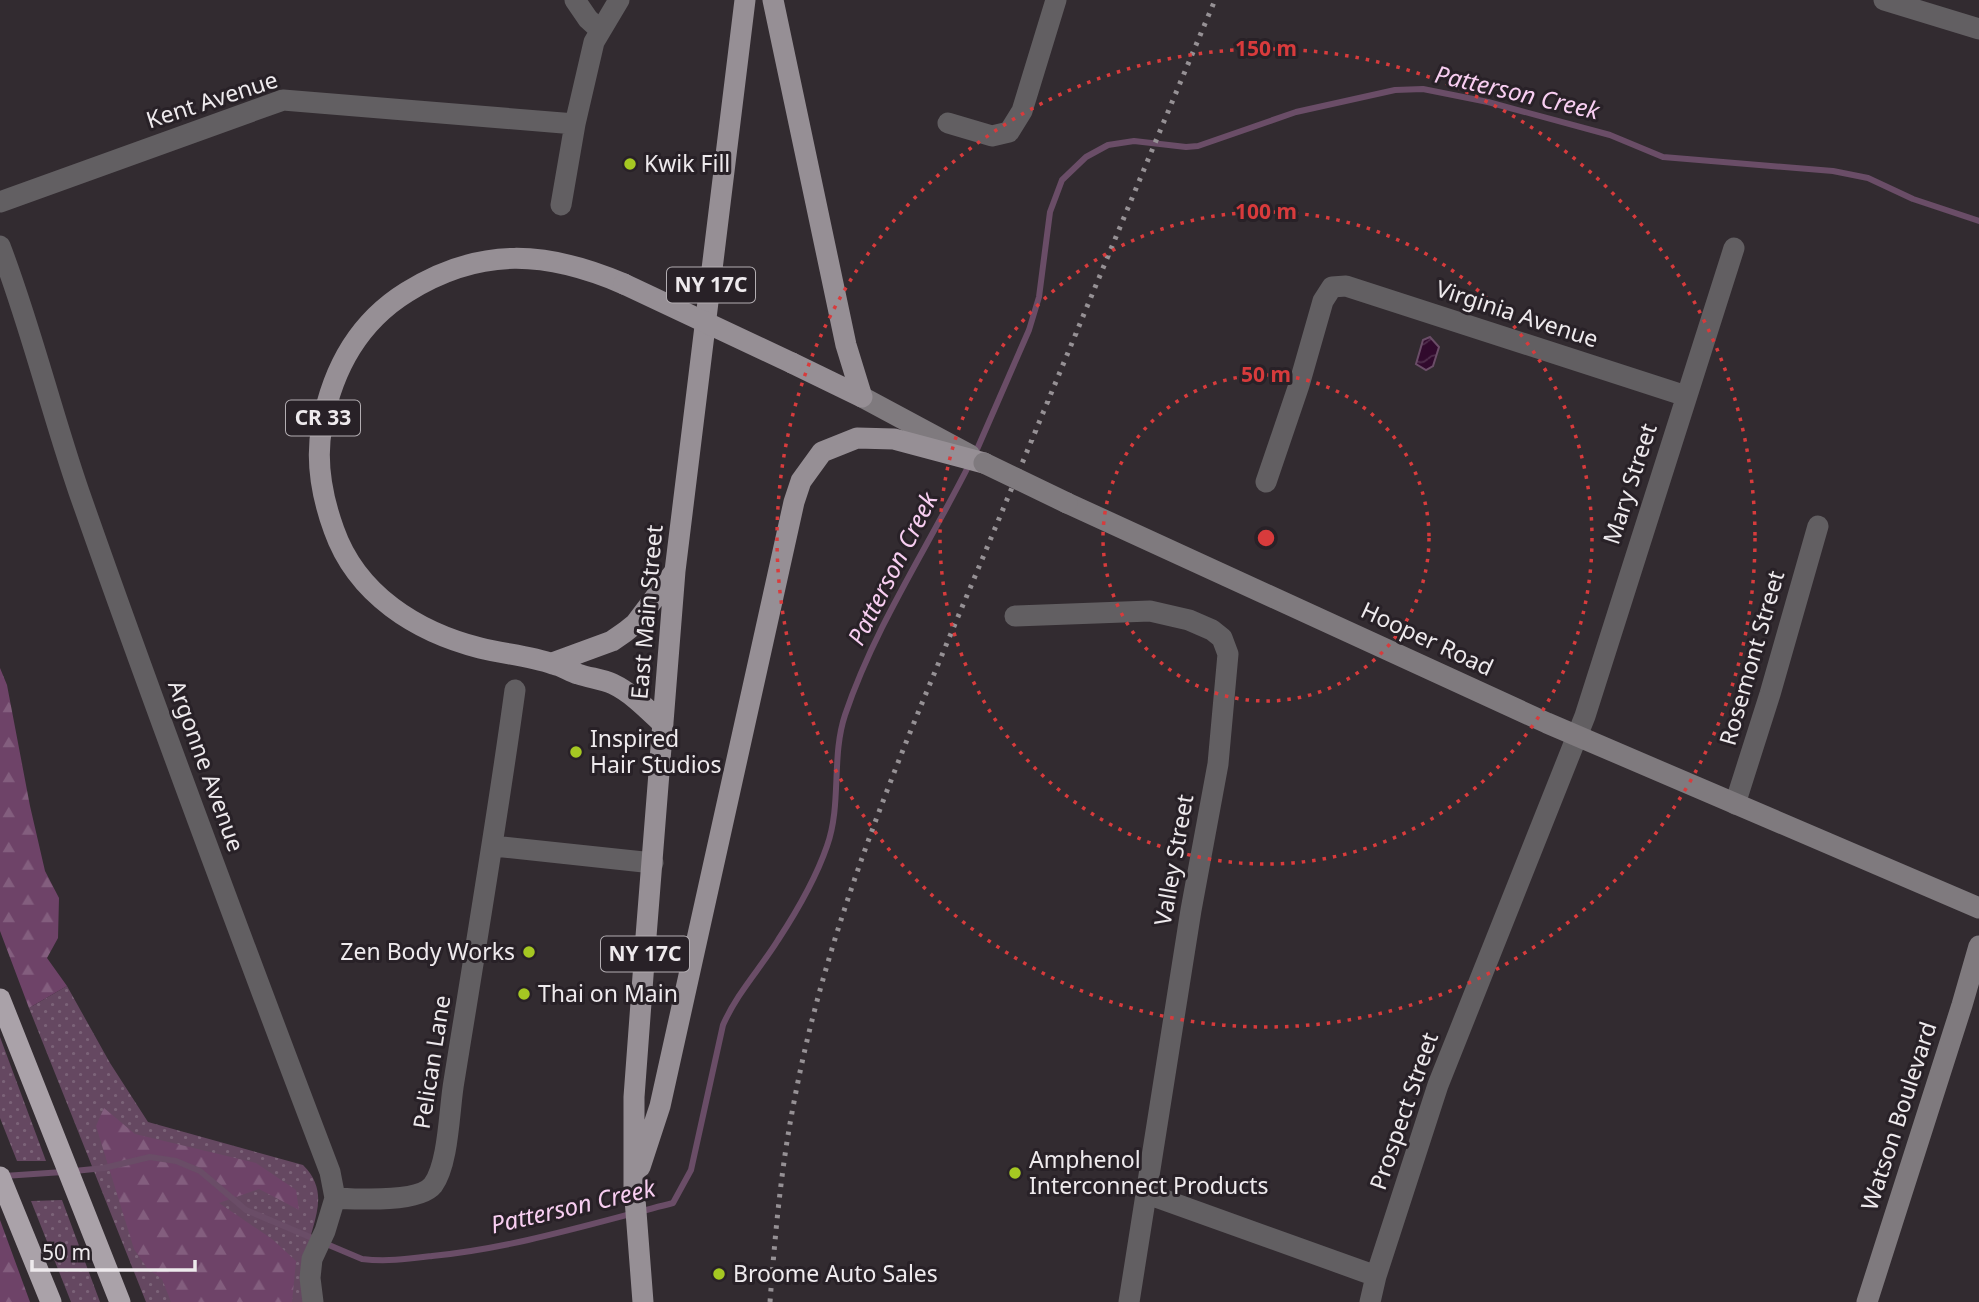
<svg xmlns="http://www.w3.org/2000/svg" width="1979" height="1302" font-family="'Noto Sans',sans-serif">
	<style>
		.grass { fill: url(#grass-dots) }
		.forest { fill: url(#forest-firs) }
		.water { fill: url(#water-waves); stroke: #6a4d67; stroke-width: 2 }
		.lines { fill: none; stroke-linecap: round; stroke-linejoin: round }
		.stream { stroke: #6a4d67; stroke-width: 6 }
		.street { stroke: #625f62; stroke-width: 21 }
		.secondary { stroke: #7f7a7e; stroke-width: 21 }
		.primary { stroke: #968f95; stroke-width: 21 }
		.highway { stroke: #aaa2a9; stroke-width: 21 }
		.rail { stroke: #969195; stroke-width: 5; stroke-dasharray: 3.5 7; stroke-linecap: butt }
		.secondary-bridge { stroke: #7f7a7e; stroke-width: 21 }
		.primary-bridge { stroke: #968f95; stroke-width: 21 }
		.ring { fill: none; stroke: #d83b3c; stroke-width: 3.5; stroke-dasharray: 3.5 7 }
		.poi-dot { fill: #a5c822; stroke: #282127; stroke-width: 2.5 }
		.labels { text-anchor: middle; stroke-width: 6; stroke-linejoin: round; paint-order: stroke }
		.shield { fill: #282127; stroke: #b3aeb2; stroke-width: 2 }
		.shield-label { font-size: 21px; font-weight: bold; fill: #eeeaed }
		.street-label { font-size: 23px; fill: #eeeaed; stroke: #282127 }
		.poi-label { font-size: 23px; fill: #eeeaed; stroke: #282127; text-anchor: start }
		.water-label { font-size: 24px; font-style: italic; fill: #f8cef1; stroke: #282127 }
		.centre { fill: #d83b3c; stroke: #282127; stroke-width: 3.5 }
		.ring-label { font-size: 21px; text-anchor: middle; font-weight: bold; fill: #d83b3c; stroke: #282127; stroke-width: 6; stroke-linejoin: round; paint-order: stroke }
	</style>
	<defs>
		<pattern id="grass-dots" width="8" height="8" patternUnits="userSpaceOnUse" patternTransform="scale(1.75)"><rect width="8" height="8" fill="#654861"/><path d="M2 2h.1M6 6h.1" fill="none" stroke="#7b6378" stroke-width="1.8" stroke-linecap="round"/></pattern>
		<pattern id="forest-firs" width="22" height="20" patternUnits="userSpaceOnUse" patternTransform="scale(1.75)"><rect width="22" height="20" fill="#6e4368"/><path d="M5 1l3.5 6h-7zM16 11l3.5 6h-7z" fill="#835e7e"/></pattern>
		<pattern id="water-waves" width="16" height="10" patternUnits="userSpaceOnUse" patternTransform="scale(1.75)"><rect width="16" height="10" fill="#310a2d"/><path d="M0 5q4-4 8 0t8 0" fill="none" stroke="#4f2e4c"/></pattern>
	</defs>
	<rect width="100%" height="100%" fill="#322b30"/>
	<!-- grass -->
	<path class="grass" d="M67 986 110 1063 148 1122 303 1165C333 1195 310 1224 306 1258 304 1272 304 1287 303 1302H146L29 1008Z
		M0 1037 46 1161H17L0 1118Z
		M62 1200 100 1302H71L31 1201Z"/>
	<!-- forest -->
	<path class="forest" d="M0 668 7 685 30 806 45 871 59 898 58 938 47 958 67 986 29 1008 0 931Z
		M104 1108 135 1134 256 1163 296 1190 299 1210 259 1189 219 1203 272 1239 296 1261 292 1302H171L162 1279 147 1268 134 1249 96 1126Z
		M0 1220 30 1302H0Z"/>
	<!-- water -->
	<path class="water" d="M1430 337 1439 347 1433 366 1426 370 1416 364 1423 340Z"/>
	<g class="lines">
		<!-- stream -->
		<path class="stream" d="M975 454 1029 330 1039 297 1050 212 1062 180 1086 157 1108 145 1134 141 1186 147 1198 146 1296 112 1395 90 1423 89 1488 102 1610 135 1663 157 1833 171 1868 178 1913 199 1979 221
			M74 1171 104 1168 150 1157 176 1161 200 1171 246 1210 362 1259C386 1262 408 1259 432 1256 514 1248 594 1223 673 1203L691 1170 723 1025C737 993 760 969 778 940 797 911 816 878 827 846 842 804 831 757 845 715 875 626 928 547 970 463
			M4 1176 63 1172"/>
		<!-- street -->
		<path class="street" d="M575 0 588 19 600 30
			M1884 0 1979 29
			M948 123 992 136 1009 132 1022 111 1056 0
			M0 202 283 100 575 124
			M561 205 575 124 594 42 619 0
			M0 246C31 327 51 411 79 492 159 720 244 946 330 1172L335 1198 325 1231 312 1259 310 1278 313 1302
			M1266 482 1299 385 1323 301 1332 287 1346 286 1686 396
			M1015 616 1150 611 1189 620 1212 630 1222 638 1228 654 1218 764 1191 910 1129 1302
			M1735 804 1770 694 1818 526
			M494 846 653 863
			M1145 1193 1376 1276
			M335 1198C356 1199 419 1203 433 1185 449 1163 449 1109 454 1081 475 951 497 821 515 690
			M1370 1302 1376 1276 1438 1085 1585 716 1734 248"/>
		<!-- secondary -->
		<path class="secondary" d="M862 397 970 455
			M1067 503 1547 723 1979 908
			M1867 1302 1962 1005 1979 946"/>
		<!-- primary -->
		<path class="primary" d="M773 0 846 345 862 397
			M624 284C547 251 481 246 407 292 357 323 332 371 322 426 315 462 322 497 334 530 357 595 417 632 480 648 504 654 530 656 553 664 562 666 569 671 578 674 589 678 602 679 613 684 632 693 648 710 663 724
			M792 363 862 397
			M552 663 612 641 625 632 635 624 675 571
			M640 1167 660 1106 794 502 801 481 822 452 857 438 894 439 984 463
			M643 1302 634 1186V1097L645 949 675 571 745 0"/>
		<!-- highway -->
		<path class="highway" d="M0 999 120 1302
			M0 1177 51 1302"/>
		<!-- rail -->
		<path class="rail" d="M770 1302C775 1235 781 1168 794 1102 831 903 919 712 996 526 1069 351 1141 175 1215 0"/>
		<!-- secondary-bridge -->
		<path class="secondary-bridge" d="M984 463 1067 503"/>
		<!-- primary-bridge -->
		<path class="primary-bridge" d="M624 284 792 363"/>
	</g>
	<!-- distance rings -->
	<g class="ring">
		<circle cx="1266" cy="538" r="163"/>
		<circle cx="1266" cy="538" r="326"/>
		<circle cx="1266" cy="538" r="489"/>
	</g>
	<!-- markers -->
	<g class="poi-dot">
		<circle cx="630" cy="164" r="7"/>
		<circle cx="576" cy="752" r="7"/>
		<circle cx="529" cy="952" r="7"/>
		<circle cx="524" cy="994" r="7"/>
		<circle cx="1015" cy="1173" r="7"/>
		<circle cx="719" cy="1274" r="7"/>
	</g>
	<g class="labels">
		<!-- shield labels -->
		<g class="shield">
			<rect x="667" y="267.5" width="88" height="35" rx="5"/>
			<rect x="286" y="400.5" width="74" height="35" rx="5"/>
			<rect x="601" y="936.5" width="88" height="35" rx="5"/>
		</g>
		<g class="shield-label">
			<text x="711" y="292">NY 17C</text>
			<text x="323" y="425">CR 33</text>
			<text x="645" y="961">NY 17C</text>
		</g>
		<!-- street labels -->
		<g class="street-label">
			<text transform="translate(212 100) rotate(-18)" y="8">Kent Avenue</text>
			<text transform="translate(1517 314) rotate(18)" y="8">Virginia Avenue</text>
			<text transform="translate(1630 484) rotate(-72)" y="8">Mary Street</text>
			<text transform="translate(647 612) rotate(-85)" y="8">East Main Street</text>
			<text transform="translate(1427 639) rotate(25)" y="8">Hooper Road</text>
			<text transform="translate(1752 658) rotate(-74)" y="8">Rosemont Street</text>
			<text transform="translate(206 766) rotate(70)" y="8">Argonne Avenue</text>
			<text transform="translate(1174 860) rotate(-80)" y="8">Valley Street</text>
			<text transform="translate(432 1062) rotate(-81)" y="8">Pelican Lane</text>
			<text transform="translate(1404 1111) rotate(-71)" y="8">Prospect Street</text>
			<text transform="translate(1899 1116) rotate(-72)" y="8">Watson Boulevard</text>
		</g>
		<!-- poi labels -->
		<g class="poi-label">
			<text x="644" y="172">Kwik Fill</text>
			<text x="590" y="747">Inspired<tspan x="590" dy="26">Hair Studios</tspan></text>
			<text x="515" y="960" text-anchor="end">Zen Body Works</text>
			<text x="538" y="1002">Thai on Main</text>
			<text x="1029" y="1168">Amphenol<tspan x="1029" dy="26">Interconnect Products</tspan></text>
			<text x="733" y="1282">Broome Auto Sales</text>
		</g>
		<!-- water labels -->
		<g class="water-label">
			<text transform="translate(1517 93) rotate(13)" y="8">Patterson Creek</text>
			<text transform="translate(893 569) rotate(-63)" y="8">Patterson Creek</text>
			<text transform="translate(573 1207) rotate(-13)" y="8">Patterson Creek</text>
		</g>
	</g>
	<circle cx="1266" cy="538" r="10" class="centre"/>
	<g class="ring-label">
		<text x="1266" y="56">150 m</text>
		<text x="1266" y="219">100 m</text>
		<text x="1266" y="382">50 m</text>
	</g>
	<!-- scale -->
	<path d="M32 1260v10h163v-10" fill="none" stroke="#eeeaed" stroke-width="3.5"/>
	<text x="42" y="1260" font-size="21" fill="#eeeaed" stroke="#282127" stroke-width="5" paint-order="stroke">50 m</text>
</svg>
